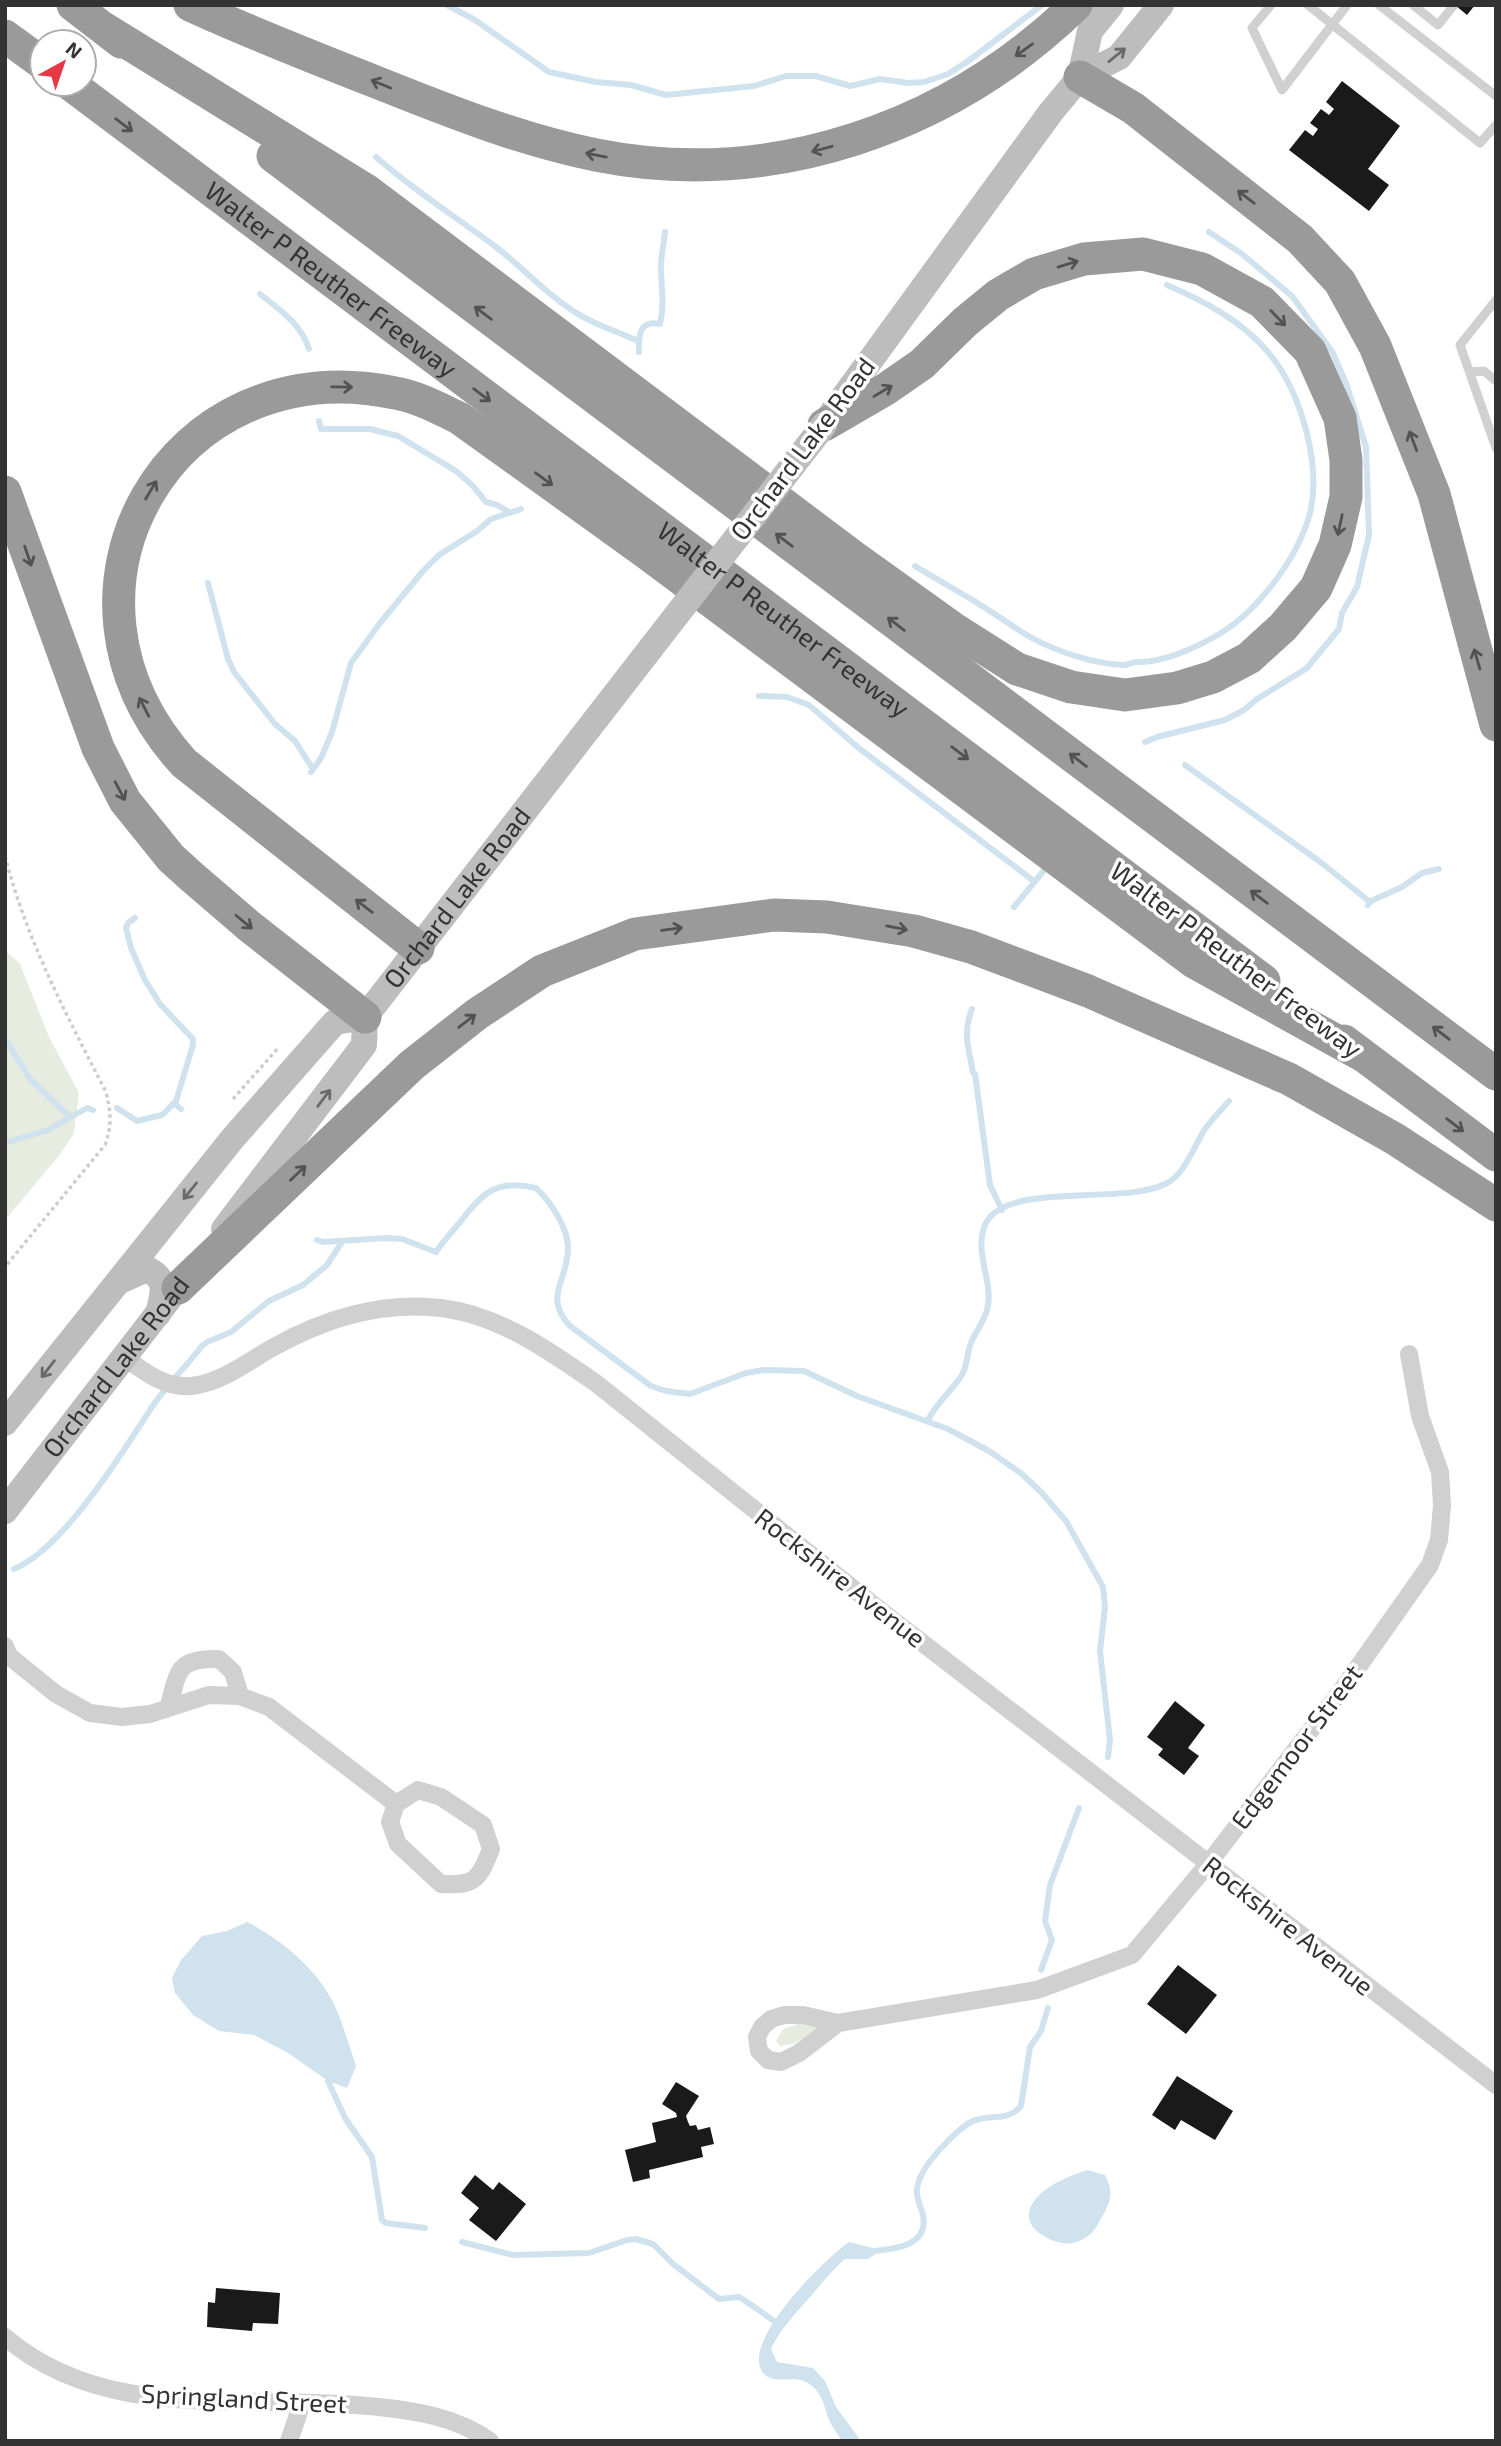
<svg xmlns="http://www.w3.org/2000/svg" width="1501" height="2446" font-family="'Exo 2',sans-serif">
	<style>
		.green { fill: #e6ecdf }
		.water { fill: #cfe2ee }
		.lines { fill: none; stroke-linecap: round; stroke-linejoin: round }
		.stream { stroke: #cfe2ee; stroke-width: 6 }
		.building { fill: #1a1a1a }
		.path { stroke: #cdcdcd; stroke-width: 3.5; stroke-dasharray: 3.5 3.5; stroke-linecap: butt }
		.service { stroke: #d0d0d0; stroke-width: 9 }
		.minor { stroke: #d0d0d0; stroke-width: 18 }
		.secondary { stroke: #bdbdbd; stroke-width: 26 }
		.motorway { stroke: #9a9a9a; stroke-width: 33 }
		.secondary-bridge { stroke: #bdbdbd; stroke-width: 26 }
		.oneway { stroke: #525252 }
		.oneway2 { stroke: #6a6a6a }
		.labels { text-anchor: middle; stroke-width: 7; stroke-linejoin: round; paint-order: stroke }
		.street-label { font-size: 26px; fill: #333; stroke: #fff }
	</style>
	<rect width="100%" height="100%" fill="#fff"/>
	<!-- green -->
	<path class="green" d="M5 950 20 964 49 1037 79 1093 74 1133 61 1153 5 1220Z
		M804 2022 824 2026 793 2044 780 2046 776 2041 783 2029Z"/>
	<!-- water -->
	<path class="water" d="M247 1922C281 1939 317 1969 334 2004 343 2024 349 2045 356 2066L347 2088 328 2081 288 2053 254 2035 219 2031 193 2015 175 1993 172 1978 181 1960 202 1936 227 1931Z
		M1088 2170 1105 2175C1113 2190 1112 2200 1103 2215 1099 2222 1094 2232 1088 2236 1084 2239 1077 2242 1073 2243 1059 2246 1031 2234 1029 2218 1026 2193 1069 2175 1088 2170Z
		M849 2242 881 2250 868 2259H845C832 2270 822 2283 811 2296 796 2313 780 2329 771 2349L777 2362 813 2368 825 2381 836 2407 861 2441 841 2440C837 2432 830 2425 828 2417 823 2402 821 2390 806 2382 793 2375 775 2385 764 2374 737 2344 825 2259 849 2242Z"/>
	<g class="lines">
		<!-- stream -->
		<path class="stream" d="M447 5 475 20 549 72 596 82 631 85 666 95 754 86 786 76H816L850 86 880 79 908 83 924 82 948 74 967 62 1042 5
			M376 157C412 189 453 215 492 244 521 265 544 293 575 312 594 325 617 331 638 341
			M260 294C280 310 301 324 309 349
			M639 352C638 335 640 320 660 324 665 304 661 287 661 267 661 255 664 243 665 232
			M319 421 321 429H370L398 436 456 471 473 486 486 502 497 505 509 512
			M915 566C936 579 958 591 979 604 997 615 1014 628 1032 638 1058 652 1094 664 1124 665 1129 665 1134 661 1139 662 1164 662 1196 648 1221 633 1258 610 1296 560 1309 517 1323 467 1301 391 1268 352 1242 321 1204 301 1167 285
			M208 583 228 659 234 672 275 724 295 741 313 769
			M759 696 787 697 809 705 860 749 1035 882
			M1145 742 1157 737 1225 720 1244 710 1257 699 1307 668 1339 629 1342 613 1357 587 1369 535 1366 447 1347 386 1333 353 1292 296 1242 254 1209 232
			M1185 765 1323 864 1370 902
			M311 772 321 758 332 732 351 663 380 623 423 571 439 555 477 531 491 519 521 509
			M1368 905 1371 901 1402 887 1422 873 1439 869
			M1014 907 1045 869
			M972 1009C962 1034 969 1048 973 1073L975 1074 990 1185 1002 1210
			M5 1039 30 1079 70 1117
			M176 1101 175 1104 181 1109
			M117 1108 137 1121 162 1115 176 1101 193 1045V1039L160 1004 145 980 131 948 126 928 128 923 135 918
			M5 1143 48 1130 87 1108 93 1110
			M317 1240 323 1242 386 1238 402 1239 436 1252C444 1240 452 1232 461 1221 483 1192 497 1179 536 1188 551 1202 569 1229 568 1250 567 1282 543 1297 570 1326L651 1386 666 1391 690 1394 746 1373 764 1370 804 1371 857 1396 948 1429 989 1451 1022 1474 1040 1491 1066 1521 1103 1587 1105 1607 1100 1651 1110 1740 1108 1757
			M928 1420C936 1404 949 1393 960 1378 968 1368 966 1355 971 1343 975 1332 984 1322 987 1310 995 1282 971 1249 987 1221 1011 1182 1124 1205 1165 1184 1185 1175 1194 1146 1205 1129 1212 1119 1221 1110 1229 1101
			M14 1569C62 1549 120 1457 148 1413 163 1389 185 1368 202 1346L207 1342 231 1332 269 1301 303 1285 327 1265 342 1242
			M1041 1970 1052 1940 1045 1921 1050 1885 1079 1808
			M328 2081 345 2118 372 2157 382 2220 386 2223 425 2228
			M462 2242 513 2255 589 2253 627 2240 636 2239 653 2244 673 2264 719 2299 739 2297 744 2300 777 2323
			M874 2251C895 2249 929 2246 923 2215 921 2206 916 2199 917 2189 919 2173 935 2154 946 2143 953 2136 961 2127 971 2122 988 2113 1007 2123 1021 2106L1030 2047 1041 2031 1048 2008"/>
	</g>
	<!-- building -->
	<path class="building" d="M1455 5H1475L1467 15Z
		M1342 81 1400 126 1368 169 1389 185 1369 211 1289 150 1305 130 1313 136 1318 129 1310 123 1321 109 1329 115 1334 109 1326 102Z
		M1175 1701 1205 1725 1188 1748 1199 1756 1184 1775 1158 1755 1163 1749 1147 1737Z
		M1178 1965 1217 1995 1186 2034 1147 2004Z
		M1177 2076 1233 2111 1215 2140 1181 2120 1175 2130 1152 2115Z
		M676 2082 699 2096 686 2116 688 2122 690 2126 696 2125 698 2130 710 2127 714 2144 701 2147 703 2157 649 2170 650 2178 633 2182 625 2150 656 2142 652 2123 677 2117 676 2113 662 2104Z
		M475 2175 493 2190 499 2182 526 2204 496 2241 469 2220 479 2208 461 2193Z
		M216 2288 280 2293 278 2324 253 2323 252 2331 207 2327 208 2302 215 2303Z"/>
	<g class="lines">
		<!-- path -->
		<path class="path" d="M5 856C26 939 67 1016 106 1092 111 1112 112 1126 105 1145L5 1267
			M233 1099 279 1047"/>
		<!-- service -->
		<path class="service" d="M1271 5 1252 28 1282 90 1347 5
			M1308 5 1480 143 1496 125
			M1379 5 1496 96
			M1413 5 1438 25 1454 5
			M1496 300 1460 345 1496 448
			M1470 372 1484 371 1496 381"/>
		<!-- minor -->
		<path class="minor" d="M124 1357C145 1372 164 1388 191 1386 221 1383 247 1362 272 1348 323 1319 382 1301 441 1308 499 1315 550 1351 597 1384L885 1614 1496 2085
			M5 1646 9 1656 56 1694 90 1713 122 1717 150 1714 209 1695 240 1696 269 1707 396 1804 390 1822 398 1844 441 1884C476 1886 479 1879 491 1849L483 1825 441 1797 418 1790 396 1804
			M168 1708C179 1672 175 1658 219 1659L233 1672 240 1696
			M838 2023 803 2015H784L771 2019 762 2027 757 2037 759 2051 768 2060 781 2062 799 2053 838 2023 1037 1990 1132 1955 1208 1864 1344 1687 1430 1565 1439 1540 1442 1505 1440 1472 1420 1416 1409 1354
			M5 2337C109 2426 254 2392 379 2407 418 2411 458 2418 490 2441
			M289 2441 302 2403"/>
		<!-- secondary -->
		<g class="secondary">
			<path d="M1080 77 1090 31 1111 5"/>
			<path d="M827 420 1051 112 1080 77 1119 57 1161 5"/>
			<path id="s1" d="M224 1229 364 1045 365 1017 651 648"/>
			<path d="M118 1282 147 1269C169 1280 163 1293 158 1314"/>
			<path d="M5 1423 233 1138 335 1022 365 1017"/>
			<path id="s2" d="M5 1511 189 1273"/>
		</g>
		<!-- motorway -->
		<g class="motorway">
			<path d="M73 5 121 42"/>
			<path d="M190 5C253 34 317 59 381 84 451 112 522 140 596 155 772 190 949 128 1076 5"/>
			<path d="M105 29 366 190 855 558 954 629 1017 669 1071 687 1125 695 1177 688 1213 677 1249 658 1283 627 1316 588 1335 545 1346 497V460L1340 418 1310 351 1262 302 1202 269 1143 254 1084 259 1034 274 998 295 965 322 922 364 886 389 824 425"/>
			<path d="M5 36 42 63"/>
			<path d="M1080 77 1133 108 1300 239 1340 282 1375 346 1434 494 1496 725"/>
			<path id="s3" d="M70 84 1264 981"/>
			<path d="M273 156 1496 1074"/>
			<path d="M5 492 98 748 125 801 171 858 192 877 249 926 365 1017"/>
			<path d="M418 948 184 763C29 593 170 346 395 393 418 397 438 408 459 418L648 554 1194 962 1362 1055"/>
			<path d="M1344 1041 1496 1155"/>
			<path d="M178 1288 412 1065 477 1014 542 971 635 934 774 915 827 917 914 931 971 947 1088 991 1289 1079 1395 1139 1496 1205"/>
		</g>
		<!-- secondary-bridge -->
		<path class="secondary-bridge" d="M651 648 824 425"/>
	</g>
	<!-- one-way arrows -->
	<defs><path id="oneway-shaft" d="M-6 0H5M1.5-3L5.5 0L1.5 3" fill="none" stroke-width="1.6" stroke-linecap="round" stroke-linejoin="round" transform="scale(1.75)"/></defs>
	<g class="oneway">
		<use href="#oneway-shaft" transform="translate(1024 50) rotate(144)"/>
		<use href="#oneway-shaft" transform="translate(381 84) rotate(-158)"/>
		<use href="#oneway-shaft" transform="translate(124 125) rotate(37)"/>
		<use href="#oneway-shaft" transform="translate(822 149) rotate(165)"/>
		<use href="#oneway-shaft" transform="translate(596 155) rotate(-169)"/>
		<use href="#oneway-shaft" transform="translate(1246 197) rotate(-142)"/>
		<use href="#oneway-shaft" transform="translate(1068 264) rotate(-17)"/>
		<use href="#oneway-shaft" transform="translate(483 313) rotate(-143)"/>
		<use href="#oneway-shaft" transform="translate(1278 318) rotate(46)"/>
		<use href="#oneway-shaft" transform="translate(342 387) rotate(1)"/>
		<use href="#oneway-shaft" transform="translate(883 391) rotate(-31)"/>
		<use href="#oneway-shaft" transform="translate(482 395) rotate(37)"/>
		<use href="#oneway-shaft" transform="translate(1413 441) rotate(-111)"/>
		<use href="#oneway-shaft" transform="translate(544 479) rotate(36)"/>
		<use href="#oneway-shaft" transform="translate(151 490) rotate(-59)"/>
		<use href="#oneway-shaft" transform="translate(1340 525) rotate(102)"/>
		<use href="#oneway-shaft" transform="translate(784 540) rotate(-143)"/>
		<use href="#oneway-shaft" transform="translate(28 556) rotate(71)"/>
		<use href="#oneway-shaft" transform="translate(896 624) rotate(-143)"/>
		<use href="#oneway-shaft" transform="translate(1477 659) rotate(-106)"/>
		<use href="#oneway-shaft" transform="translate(144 707) rotate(-117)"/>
		<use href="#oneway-shaft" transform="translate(960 753) rotate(37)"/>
		<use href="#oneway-shaft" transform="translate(1078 760) rotate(-143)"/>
		<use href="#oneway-shaft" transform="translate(120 791) rotate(62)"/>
		<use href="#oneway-shaft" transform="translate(1259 897) rotate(-143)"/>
		<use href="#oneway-shaft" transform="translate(364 906) rotate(-142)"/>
		<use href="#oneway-shaft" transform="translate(244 922) rotate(40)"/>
		<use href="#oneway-shaft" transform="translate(897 928) rotate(11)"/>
		<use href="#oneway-shaft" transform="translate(672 929) rotate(-8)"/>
		<use href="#oneway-shaft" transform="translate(467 1021) rotate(-38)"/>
		<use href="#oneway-shaft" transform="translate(1441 1033) rotate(-143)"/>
		<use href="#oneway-shaft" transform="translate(1455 1125) rotate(37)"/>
		<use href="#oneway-shaft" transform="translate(298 1173) rotate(-44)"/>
	</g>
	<g class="oneway2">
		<use href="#oneway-shaft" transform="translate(1117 55) rotate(-39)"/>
		<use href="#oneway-shaft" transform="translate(324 1098) rotate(-53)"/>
		<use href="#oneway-shaft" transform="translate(190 1191) rotate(129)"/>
		<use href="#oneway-shaft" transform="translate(48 1369) rotate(128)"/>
	</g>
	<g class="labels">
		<!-- street labels -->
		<g class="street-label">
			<text dy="9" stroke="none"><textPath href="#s3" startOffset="326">Walter P Reuther Freeway</textPath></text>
			<text transform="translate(803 449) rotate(-53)" y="9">Orchard Lake Road</text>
			<text dy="9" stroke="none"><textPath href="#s3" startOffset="892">Walter P Reuther Freeway</textPath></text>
			<text dy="9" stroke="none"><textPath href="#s1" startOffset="410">Orchard Lake Road</textPath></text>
			<text transform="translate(1236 960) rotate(37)" y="9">Walter P Reuther Freeway</text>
			<text dy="9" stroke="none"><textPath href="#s2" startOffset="182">Orchard Lake Road</textPath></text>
			<text transform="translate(840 1578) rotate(38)" y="9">Rockshire Avenue</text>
			<text transform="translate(1297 1747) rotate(-53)" y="9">Edgemoor Street</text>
			<text transform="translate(1288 1926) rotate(38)" y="9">Rockshire Avenue</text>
			<text transform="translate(244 2399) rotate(3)" y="9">Springland Street</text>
		</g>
	</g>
	<!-- border -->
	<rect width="1501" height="2446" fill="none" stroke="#333333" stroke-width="14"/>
	<!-- north arrow -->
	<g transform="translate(63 63) rotate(40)"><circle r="33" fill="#ffffff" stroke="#adadad" stroke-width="2"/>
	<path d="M0-5L12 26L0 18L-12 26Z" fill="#e63946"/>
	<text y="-10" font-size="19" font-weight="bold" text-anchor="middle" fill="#333333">N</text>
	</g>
</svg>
